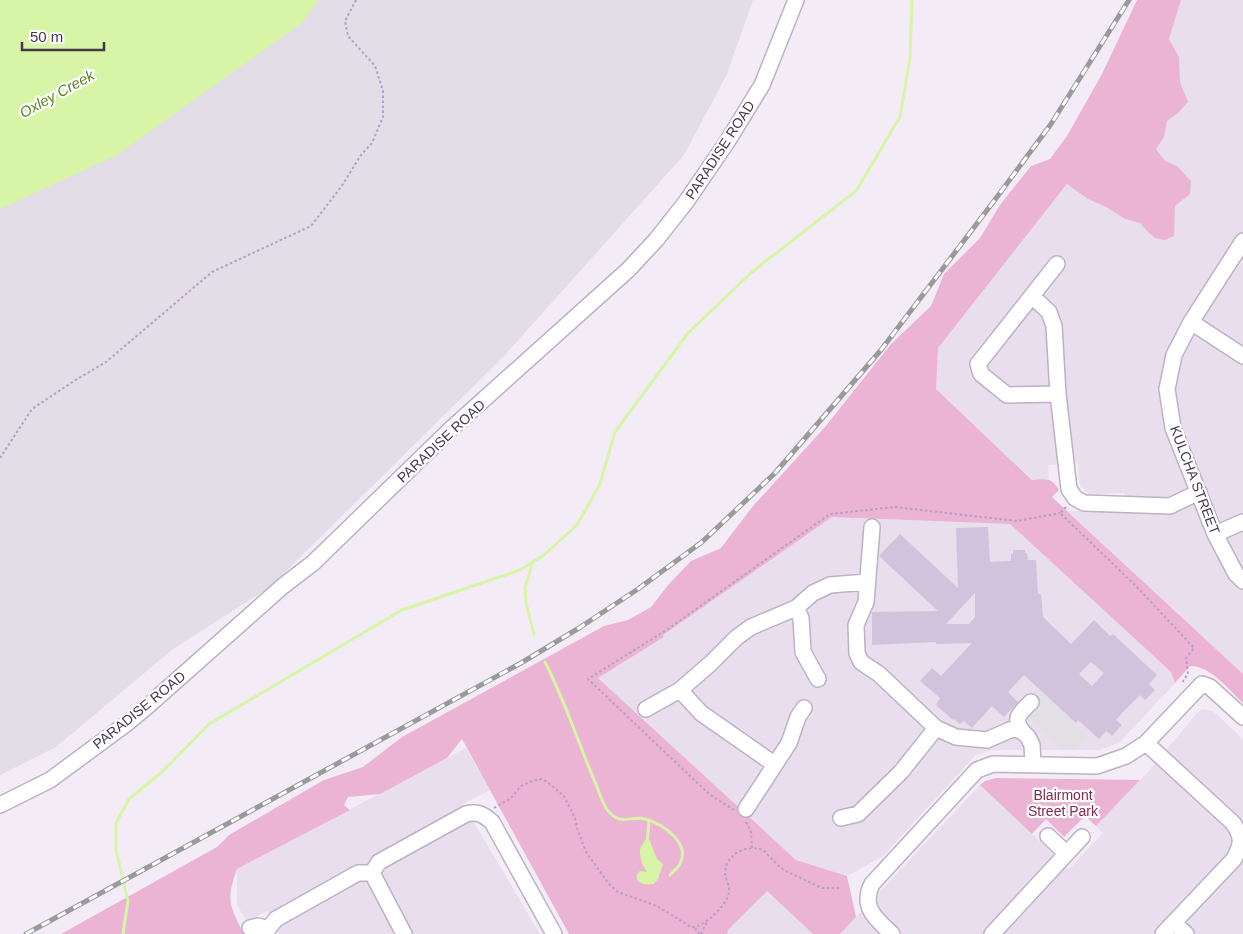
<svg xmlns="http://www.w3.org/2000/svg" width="1243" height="934" font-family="Helvetica,sans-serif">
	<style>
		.residential { fill: #e9deee }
		.industrial { fill: #e2dde6 }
		.green { fill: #ebb4d4 }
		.parking { fill: #e3e0e5 }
		.water { fill: #d7f4a7 }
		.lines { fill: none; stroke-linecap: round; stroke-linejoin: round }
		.stream { stroke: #d7f4a7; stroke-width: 3 }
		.building { fill: #d1c3db; fill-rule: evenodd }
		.minor-casing { stroke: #bdb1c5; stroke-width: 18 }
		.path { stroke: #b69ec5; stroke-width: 2; stroke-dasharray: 2.5 2.5; stroke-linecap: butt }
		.minor { stroke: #fff; stroke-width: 15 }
		.rail-casing { stroke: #9a9a9a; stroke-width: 5 }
		.rail { stroke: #fff; stroke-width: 3; stroke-dasharray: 9; stroke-linecap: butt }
		.labels { text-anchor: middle; stroke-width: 4.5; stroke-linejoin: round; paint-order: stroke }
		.street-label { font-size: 14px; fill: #43394b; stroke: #fff }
		.park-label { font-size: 14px; fill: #81284c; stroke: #fff }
		.water-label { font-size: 15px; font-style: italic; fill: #5c8123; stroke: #fff }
	</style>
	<rect width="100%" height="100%" fill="#f3ecf6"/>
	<!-- residential -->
	<path class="residential" d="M1181 0H1243V674L1068 511 1131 512 1124 493 1089 494 1080 485 1078 463 1048 465 1049 479 1033 480 936 389 937 348 1068 183 1169 39Z
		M832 517 1010 524 1171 672 1175 683 1120 742 1100 750H991L975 756 882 857 847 876 796 860 598 678 664 637 663 635Z
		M1202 709 1213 711 1243 739V934H840L980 785 1069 869 1103 833 1096 826 1148 772 1196 714Z
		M466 748 490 790 463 804 540 934H279L267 911 247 922 237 905V869Z
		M767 890 813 934H727L728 930Z"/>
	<!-- industrial -->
	<path class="industrial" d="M0 0H753L727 74 684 155 504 356 270 587 173 649 56 747 0 775Z"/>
	<!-- green -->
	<path class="green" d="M1137 0H1181L1169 39 1179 57 1180 82 1188 102 1178 113 1167 121 1164 137 1156 149 1165 161 1177 166 1191 181 1190 194 1175 206 1174 236 1165 240 1155 238 1148 232 1140 223 1125 219 1106 207 1088 199 1067 184 938 348 936 389 1032 480C1047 479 1051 477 1059 490L1052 497 1243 674V703C1228 689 1211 666 1190 666L1175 683 1171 672 1010 524 832 517 663 635 664 637 598 678 796 860 847 876 856 917 840 934H813L767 891 728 930 727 934H569L462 739 447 758 380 794 348 797 344 805 350 810 237 869C226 900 229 905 244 934H61L217 847 229 835 324 780 363 767 402 737 604 626 628 620 651 607 669 584 691 561 721 548 753 506 825 427 891 344 931 306 944 274 980 238 1000 205 1031 166 1050 159 1067 136 1102 74Z
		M996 778 1140 780 1096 826 1085 816 1064 837 1046 819 1032 834 980 785 985 781Z"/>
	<!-- parking -->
	<path class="parking" d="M1038 689 1087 735 1074 749H1062L1027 716 1039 703 1032 696Z"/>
	<!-- water -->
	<path class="water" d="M0 0H318L302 23 117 155 0 209Z
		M649 839 657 859 663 864 658 879 654 884C646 885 635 885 637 874L640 871 647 872 642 864 640 854V849L645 840Z"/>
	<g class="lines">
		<!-- stream -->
		<path class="stream" d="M533 562 525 587 526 603 534 634
			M545 662C565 701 578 742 595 782 599 791 603 807 610 813 623 826 631 815 645 819 663 824 691 843 680 864 678 868 673 872 670 875
			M647 844 649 820
			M123 934 128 901 116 850V823L129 799 162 772 209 724 402 610 520 570 544 555 577 525 600 484 615 432 689 332 752 272 856 191 900 117 910 58 912 0"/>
	</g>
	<!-- building -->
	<path class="building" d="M988 527 990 562 1011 561V554H1013V550H1025V553H1027L1028 560H1036L1038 594H1041L1043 617 1071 644 1094 620 1110 636 1113 634 1157 675 1149 684 1155 690 1145 700 1140 695 1124 711 1116 720 1122 725 1112 736 1106 731 1099 739 1078 720 1076 723 1024 675 1008 692 1018 702 1004 717 992 706 972 728 964 721 960 724 954 719 953 720 936 705 940 698 920 681 932 668 941 676 972 643 936 644V642L872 645V612L938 611 879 556 891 543 900 534 958 588 956 528ZM975 593V617L969 624H946ZM1091 662 1104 673 1092 686 1079 674Z"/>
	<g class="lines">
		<!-- minor casing -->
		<g class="minor-casing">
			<path id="minor" d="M1243 241 1191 322 1174 355 1167 389 1173 428 1215 534 1236 574 1243 581
				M1057 264 978 364 981 374 1007 395 1058 394
				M1032 296 1049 312 1054 326 1058 394 1069 489 1075 498 1084 503 1170 506 1199 492
				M1191 322 1243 356
				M872 527 866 602 856 625 857 653 861 662 879 674 936 728 956 737 987 740 1010 730 1016 729 1023 732 1028 737 1032 745 1033 764
				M1215 534 1243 522
				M796 608 801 618 803 652 818 679
				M680 690 701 713 774 764
				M646 709 680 690 711 663 736 638 751 627 796 608 813 593 830 585 867 582
				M1023 732C1012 718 1020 713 1031 702
				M1146 743 1233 823C1243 838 1242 843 1234 859L1163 934
				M0 805 50 780 126 724 150 704 283 586 313 563 452 428 628 270 656 240 686 202 727 142 762 85 796 0
				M746 809 789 743 798 717 804 708
				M841 818 858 814 901 772 936 728
				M1048 836 1066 853
				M372 873 404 934
				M1174 923 1186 934
				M250 928 258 926 268 929
				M268 929 276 919 358 873H372L379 862 466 814C477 811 483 814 492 822L554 934
				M892 934C877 920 860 907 872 884L977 770 993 764 1097 766 1126 756 1146 743 1202 684 1210 687 1243 717
				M992 934 1082 837"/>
		</g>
		<!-- path -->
		<path class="path" d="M0 458 32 409 74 381 106 362 212 272 311 226 341 187 361 155 372 143 383 117V91L375 66 348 36 345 21 356 0
			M1066 507 1060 513 1137 587 1194 648 1186 658 1188 674 1183 681 1185 682
			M494 808 511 798 521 786 532 781 542 779 550 784 564 796 575 818 577 828 586 852 609 884 618 892 657 906 691 927C704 928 728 904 729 892 730 885 725 879 725 872 727 853 747 844 763 850L779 866 784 870 822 888H841
			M734 810 709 794 588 679 668 629 830 514 895 507 1017 521 1060 513
			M746 822 751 832 752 848
			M695 928 699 934
			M701 934 708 920"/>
		<!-- minor -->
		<use href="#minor" class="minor"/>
		<!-- rail casing -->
		<g class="rail-casing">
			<path id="rail" d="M26 934 521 663 579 628 638 589 702 542 775 473 881 350 994 201 1051 124 1129 0"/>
		</g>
		<!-- rail -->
		<use href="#rail" class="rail"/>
	</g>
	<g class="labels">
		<!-- street labels -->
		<g class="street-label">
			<text transform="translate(720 150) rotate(-57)" y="5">PARADISE ROAD</text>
			<text transform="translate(441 441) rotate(-43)" y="5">PARADISE ROAD</text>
			<text transform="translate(1195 480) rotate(69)" y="5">KULCHA STREET</text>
			<text transform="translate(139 710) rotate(-39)" y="5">PARADISE ROAD</text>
		</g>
		<!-- park labels -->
		<g class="park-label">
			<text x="1063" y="800">Blairmont<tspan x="1063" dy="16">Street Park</tspan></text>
		</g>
		<!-- water labels -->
		<g class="water-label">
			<text transform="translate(57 94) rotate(-29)" y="5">Oxley Creek</text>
		</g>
	</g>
	<!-- scale -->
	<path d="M22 42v8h82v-8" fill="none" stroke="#43394b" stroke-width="2.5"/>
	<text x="30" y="42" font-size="15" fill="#43394b" stroke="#ffffff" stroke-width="4" paint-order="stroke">50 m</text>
</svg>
